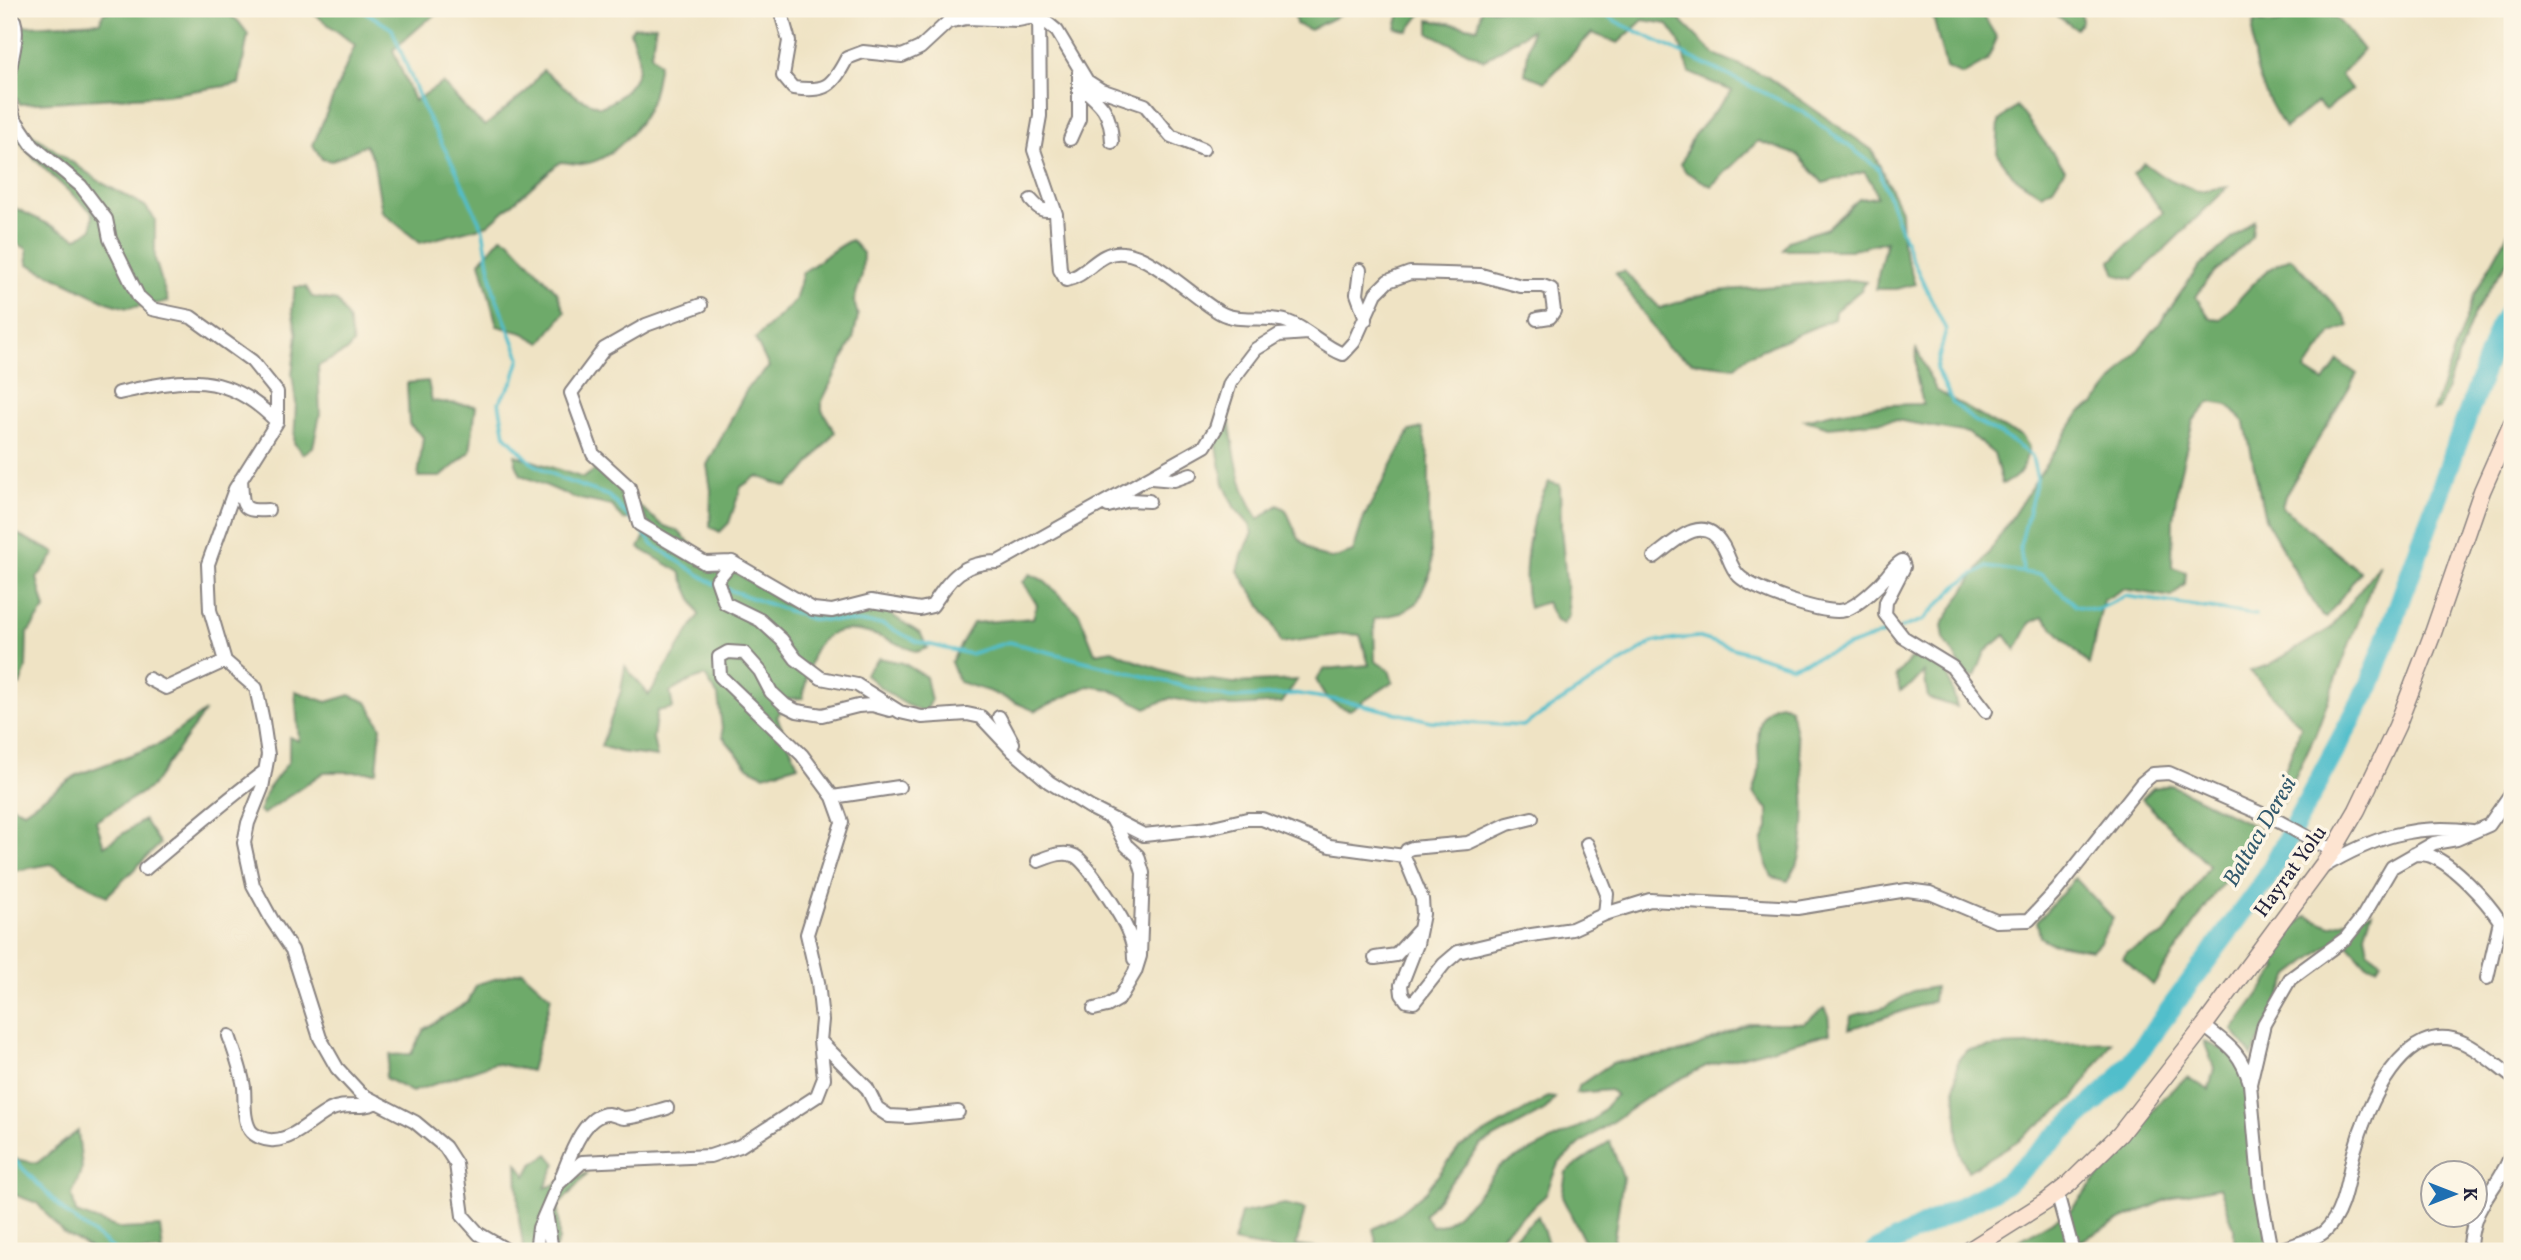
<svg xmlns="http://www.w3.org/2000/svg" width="2521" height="1260" font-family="Vollkorn,serif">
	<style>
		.forest { fill: #6eaa6a; stroke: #486652; stroke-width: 2 }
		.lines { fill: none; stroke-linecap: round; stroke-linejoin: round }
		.stream { stroke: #51becb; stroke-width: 3.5 }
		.river { stroke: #51becb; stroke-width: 21 }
		.street-casing { stroke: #888280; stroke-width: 16 }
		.secondary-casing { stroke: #888280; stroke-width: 19 }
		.street { stroke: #fff; stroke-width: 12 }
		.secondary { stroke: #fde4d1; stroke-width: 16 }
		.labels { text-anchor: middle; stroke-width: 7; stroke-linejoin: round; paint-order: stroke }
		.street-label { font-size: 21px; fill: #22223b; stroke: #fcf5e5 }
		.water-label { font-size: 23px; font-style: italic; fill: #32596d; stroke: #fcf5e5 }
	</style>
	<rect width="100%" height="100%" fill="#fcf5e5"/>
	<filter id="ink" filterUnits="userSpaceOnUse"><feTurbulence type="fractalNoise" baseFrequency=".0143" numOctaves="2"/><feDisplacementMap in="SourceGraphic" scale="14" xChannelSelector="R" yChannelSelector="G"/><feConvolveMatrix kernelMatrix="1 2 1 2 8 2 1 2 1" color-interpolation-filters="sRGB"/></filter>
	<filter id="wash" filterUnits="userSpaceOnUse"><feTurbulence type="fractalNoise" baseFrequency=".00686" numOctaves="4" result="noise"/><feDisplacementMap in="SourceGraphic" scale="28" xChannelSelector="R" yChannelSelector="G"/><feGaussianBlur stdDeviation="1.57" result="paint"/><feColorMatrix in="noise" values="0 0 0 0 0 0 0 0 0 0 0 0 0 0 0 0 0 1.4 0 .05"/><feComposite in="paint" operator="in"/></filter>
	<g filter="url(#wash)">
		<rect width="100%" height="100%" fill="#efe3c4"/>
		<!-- forest -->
		<path class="forest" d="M118 9H222L238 21 248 34 239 84 166 95 20 104 16 98H9V27L100 22 103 13Z
			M308 9H445L425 22 393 50 414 101 443 83 467 110 485 126 527 91 543 70 577 97 600 107C618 101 642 80 638 58 637 49 633 40 630 32L634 27 656 25 651 54 659 64C656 77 655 91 650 103 640 128 611 162 582 164 575 165 567 162 560 162L488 225 420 243 382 212 373 158 365 145 332 161 322 159 313 145 355 45Z
			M1294 9H1351L1310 30 1296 24Z
			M1401 9H1425L1408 31 1396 28Z
			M1481 9H1657L1680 20 1714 54 1766 76 1872 150 1901 210 1902 243 1915 284 1897 289H1875L1886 241 1852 250H1783L1788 241 1827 228 1859 199 1877 197 1872 183 1864 172 1823 183 1798 155 1758 141 1711 186 1686 172 1681 164 1693 136 1732 91 1690 73 1678 39 1667 24 1643 20 1618 43 1592 33 1545 82 1525 74 1531 30 1484 60 1429 33V20L1478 28Z
			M1931 9H1979L1997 38 1987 61 1962 75 1946 68Z
			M2053 9H2081L2082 22 2076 29 2059 17Z
			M2303 9C2336 9 2345 27 2363 50L2341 75 2352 90 2325 110 2317 102 2285 128C2264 95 2248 63 2254 22L2275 24 2302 16Z
			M2017 106 2065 169 2053 188 2041 194 2013 176 1997 154 1999 121Z
			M9 118 102 183 145 206 155 219V259L168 302 127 308 107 302 28 264 27 249 9 239V205L77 238 92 229 93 213C74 195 9 143 9 118Z
			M2144 163 2162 176 2197 191 2228 187 2134 279 2116 275 2111 261 2163 212 2133 174Z
			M2254 220 2252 237 2207 280 2196 297 2210 318 2221 319C2242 297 2262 268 2291 258L2344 315 2349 326 2332 333 2305 370 2324 382 2338 361 2357 374 2285 496 2282 507 2360 572 2326 618 2321 615 2265 519 2245 423 2228 405 2210 402 2193 421 2179 478 2173 519 2172 567 2186 572 2185 584 2172 597 2123 589 2103 601 2089 665 2043 617 2030 623 2016 650 2005 635 1985 652 1975 677 1967 676 1944 639 1942 625 2080 412 2094 405 2162 320 2198 268Z
			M2512 226V254L2474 314 2439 409 2433 411 2474 295Z
			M501 237 509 240 557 292 565 312 541 343 523 333 497 326 480 262Z
			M851 240 863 253 862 275 854 301 858 316 853 339 822 401V410L835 432 802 473 787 487 757 476 741 487 729 523 720 532 710 527 711 490 707 465 748 387 769 367 755 339 795 301 803 272C820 262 833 248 851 240Z
			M1624 271 1660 308 1711 292 1728 290 1852 280 1866 282 1861 290 1835 311 1834 319 1749 355 1735 367 1693 362 1667 348 1616 273Z
			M295 287H306L312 297 337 301 348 319 353 344 347 351 318 366 320 415 313 447 303 454 294 443 296 403 292 374 297 335 292 310Z
			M1916 348 1936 390 2000 427 2022 436 2029 447C2025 464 2022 478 2002 484L1994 454 1968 433 1896 420 1829 427 1805 420C1843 409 1884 404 1923 404L1916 375Z
			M428 381 432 401 476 406 470 452 441 477H418L423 437 409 424 407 383Z
			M1228 414C1235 451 1237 487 1259 519L1278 505 1286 510 1299 539 1317 555 1332 559 1353 552 1364 517 1410 431 1422 428 1429 459V520L1432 569 1417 603 1401 613 1374 619 1375 661 1389 670 1393 682 1350 710C1332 706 1323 696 1316 679L1325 669 1369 665 1360 635 1345 634 1281 643 1273 624 1238 571 1243 553 1253 533 1250 525 1234 507 1224 484 1216 442 1223 418Z
			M515 455 583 478 595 470 615 480 626 495 662 525 678 531 698 551 769 592 783 603 811 614 838 617 863 610 887 612 921 634 927 648 917 652C888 640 836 611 815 650 808 663 806 683 803 698L788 699 777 717 798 765 764 775 748 767 723 737 718 696 705 676 690 681 670 692 673 708 657 711 653 738 657 757 620 752 601 746 621 691 625 666 649 695 699 615 680 572 639 548 650 525 643 515 623 520 612 506 575 498 521 475 516 464Z
			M1549 482 1560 485 1561 527 1569 615 1563 624 1556 621 1546 602 1529 608C1520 572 1530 514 1549 482Z
			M9 530 56 553 37 578 45 609 27 634 26 668 20 685 9 690Z
			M2380 563 2315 735 2283 803H2273L2301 726 2250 671 2269 665 2331 628Z
			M1030 574 1043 580 1079 613 1095 653 1112 650 1138 662 1182 676 1233 683 1297 680 1282 703 1236 706 1203 705 1171 698 1146 708 1109 689 1088 686 1035 711 991 692 959 682 951 662 973 623 1033 618 1037 605 1023 582Z
			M879 658 903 663 926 677 931 701 925 713C901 704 884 691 865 674Z
			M1927 658 1944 666 1947 671 1957 707 1928 698 1924 672 1912 685 1900 691 1896 676 1910 659Z
			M295 691 327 702 350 695 367 702 381 727 377 772H324L263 814 259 812 266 792 289 761V737L299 741Z
			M1782 704 1790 708C1802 753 1810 809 1800 856 1798 865 1792 873 1788 881L1772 877 1765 860 1762 842 1768 828V809L1753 794C1755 786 1760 775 1759 766 1758 745 1753 707 1782 704Z
			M205 711 151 787 96 821 104 846 144 820 160 844 107 896 51 864 9 872V805L24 811 77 775 160 744Z
			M2171 785 2264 831 2216 892 2153 985 2123 958 2127 952 2164 935 2209 866 2142 799 2153 788Z
			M2075 878 2113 918 2100 942 2092 950 2051 943 2040 937 2037 921Z
			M2372 912 2365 934 2368 951 2381 961 2377 967 2367 965 2341 936 2290 975 2252 1056 2233 1030 2278 968 2259 959 2268 947 2307 916 2330 926Z
			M522 971 551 997 531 1071 495 1063 412 1092 385 1078 390 1055 411 1054 424 1029 468 1002 477 984Z
			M1935 987 1933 1001 1849 1029 1851 1016 1885 1007 1913 991Z
			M1825 1008 1828 1014 1830 1033 1706 1066 1660 1089 1581 1143 1558 1164 1545 1196 1483 1251H1378L1373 1229 1393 1218 1426 1191 1459 1148 1548 1097 1555 1098 1544 1111 1481 1145 1424 1215 1432 1226 1445 1224 1472 1201 1500 1166 1595 1119 1616 1095 1610 1090 1576 1093 1580 1085 1612 1063 1686 1051 1751 1023H1803Z
			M2204 1041 2230 1053 2242 1073 2247 1090 2268 1251H2234V1229L2220 1187 2178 1195 2116 1222 2062 1251H2001L2071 1210 2163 1098 2187 1077 2209 1090 2214 1068Z
			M2112 1042 2073 1099 2016 1142 1968 1171 1959 1151 1955 1086 1958 1060 1967 1050 1999 1046Z
			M78 1131 82 1168 72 1195 76 1213 121 1229 160 1227 163 1251H95L62 1232 37 1203 15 1195 9 1187V1158L37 1163Z
			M1610 1141 1623 1178 1612 1251H1589L1562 1197 1566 1172Z
			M548 1154 556 1164 545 1188 588 1173 558 1206 559 1240 554 1251H524L519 1220 517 1163 526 1176 532 1165Z
			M1285 1204 1305 1209 1296 1246 1345 1251H1282L1233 1242 1241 1213Z
			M1538 1216 1551 1251H1498Z"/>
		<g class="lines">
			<!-- stream -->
			<path class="stream" d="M361 9 392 29 425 112 456 170 483 230 494 292 520 358 513 381 499 402 505 435 532 463 561 479 609 496 634 523
				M1597 9 1617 22 1802 111 1878 168 1912 259 1946 330 1936 369 1953 403 1975 421 2002 435 2032 456 2037 479 2020 546 2023 571
				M642 531 653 545 714 584
				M724 588 811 619 882 624 918 642 970 654 1009 642 1230 698 1299 694 1354 703 1431 721 1523 726 1653 642 1697 637 1792 666 1894 630
				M1901 628 1923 620 1959 584 1986 567 2042 575 2076 606 2097 610 2125 596 2255 615
				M9 1154 67 1214 116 1251"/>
			<!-- river -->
			<path class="river" d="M1876 1251 2005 1184 2118 1080 2265 881 2370 685 2499 328 2512 306"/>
		</g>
	</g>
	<g filter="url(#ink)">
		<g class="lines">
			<!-- street casing -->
			<g class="street-casing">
				<path id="street" d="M780 9 789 41 783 76 793 88C826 92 832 87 847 58L863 52 902 56 920 48 948 22 967 18 1018 20 1039 16 1057 31 1087 81 1101 90 1145 105 1171 136 1203 149
					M1039 9 1040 116 1034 150 1056 214 1060 270 1066 280C1088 276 1098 250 1123 253 1152 255 1193 297 1219 312 1239 324 1266 314 1288 322 1308 329 1322 346 1343 354L1354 342 1376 293 1388 281 1410 273 1481 275 1521 286H1543L1551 289 1554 311 1550 317 1537 319
					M9 12C24 28 10 57 9 78
					M1080 86C1102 104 1111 112 1112 142
					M9 101 14 118 33 146 81 186 106 219 110 239 138 296 152 309 191 317 252 361 277 392V422L235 489 208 564 210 610 225 661 256 688 263 721 268 755 262 788 248 823 244 843 253 885 272 920 292 950 320 1038 337 1068 361 1094 415 1122 445 1147 456 1164 463 1216 479 1234 508 1251
					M1070 139 1079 119V71
					M1031 200C1039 209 1042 212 1054 209
					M1360 270 1357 294 1366 319
					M701 305 646 325 604 349 571 393 593 454 629 487 639 524 705 563 732 562
					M1308 333 1279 335 1256 349 1230 383 1216 428 1205 446 998 562C961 562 951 578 932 606L920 609 871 601 832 611 813 609 732 562 717 580 725 603 760 620 782 640 796 659 821 678 857 685 900 712 922 717 967 714 981 717 1013 751 1049 782 1091 808 1144 835 1209 828 1247 819H1262L1330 846 1404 856 1422 899 1423 914 1417 944 1401 985 1402 994 1407 1001 1414 1002 1444 964 1458 952 1525 936 1572 929 1605 914 1650 900 1797 908 1907 890 1930 893 1996 921 2029 920 2057 890 2142 783 2153 774 2169 773 2278 821 2333 851
					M119 393C184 378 226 370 277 422
					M1151 478 1174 480 1191 474
					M241 479C243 505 239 512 268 510
					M1108 506 1129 500 1149 501
					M1654 557C1673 543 1702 512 1721 543 1729 554 1729 566 1739 576 1753 590 1826 616 1845 610 1859 605 1878 587 1887 576 1892 570 1895 565 1902 561L1904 567 1886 602 1885 614 1903 637 1952 667 1986 711
					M149 679 166 688 225 661
					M999 717 1013 743
					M833 797 899 787
					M1587 844 1607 894 1605 914
					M2414 854C2420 854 2426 854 2431 856 2454 865 2486 900 2500 921L2487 978
					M1404 856 1407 850 1412 848 1468 843 1508 824 1532 818
					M1038 861C1049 857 1063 850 1075 856 1087 862 1123 918 1128 932 1132 940 1134 950 1134 959
					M2323 867C2372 838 2414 823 2472 831
					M145 869C185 836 223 802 265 771
					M1375 958 1396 955 1418 931
					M1094 1009 1107 1006 1119 999 1135 972 1140 956 1143 873 1138 856 1126 845 1112 819
					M2204 1026C2229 1046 2240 1051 2250 1083
					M229 1036C235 1053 241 1069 244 1087 245 1101 243 1118 250 1130 254 1136 266 1141 274 1140 294 1139 313 1119 330 1110 346 1102 362 1110 377 1102
					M820 1041 867 1088 877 1108 889 1116 908 1117 958 1112
					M561 1178C569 1159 583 1114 608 1114 614 1114 619 1118 624 1118 639 1117 653 1112 667 1108
					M2057 1193 2073 1251
					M546 1212 552 1251
					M536 1251 539 1228 558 1184 582 1162 710 1156 740 1146 817 1096 824 1078 820 1041 822 1020 818 982 807 934 842 822 833 797 802 755 720 676 719 657 728 652 744 653 760 671 771 692 785 705 797 711 822 715 858 706 872 705 890 710
					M2271 1251 2260 1191 2250 1084 2264 1024 2290 979 2346 938 2362 918 2392 867 2434 843 2457 839 2489 825 2512 792
					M2276 1251C2289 1246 2317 1239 2325 1231 2345 1212 2347 1178 2354 1152 2366 1108 2404 1015 2464 1043 2481 1051 2497 1066 2512 1077
					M2469 1251C2471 1236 2473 1220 2481 1207 2491 1188 2506 1172 2512 1152"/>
			</g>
			<!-- secondary casing -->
			<g class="secondary-casing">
				<path id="secondary" d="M1968 1251 2047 1201 2070 1183 2120 1134 2204 1026 2333 851 2357 810 2397 726 2433 633 2482 491 2512 423"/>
			</g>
			<!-- street -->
			<use href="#street" class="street"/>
			<!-- secondary -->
			<use href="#secondary" class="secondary"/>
		</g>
	</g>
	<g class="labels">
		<!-- street labels -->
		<g class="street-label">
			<text transform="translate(2290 871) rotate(-54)" y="7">Hayrat Yolu</text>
		</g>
		<!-- water labels -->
		<g class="water-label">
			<text transform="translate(2259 831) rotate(-60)" y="8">Baltacı Deresi</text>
		</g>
	</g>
	<!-- margin -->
	<rect width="2521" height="1260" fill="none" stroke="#fcf5e5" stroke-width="35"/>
	<!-- north arrow -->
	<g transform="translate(2454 1194) rotate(90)"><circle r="33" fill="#fcf5e5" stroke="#a5a1a1" stroke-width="2"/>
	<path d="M0-5L12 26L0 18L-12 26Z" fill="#1f6fb2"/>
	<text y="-10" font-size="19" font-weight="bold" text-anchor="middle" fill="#22223b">K</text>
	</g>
</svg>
